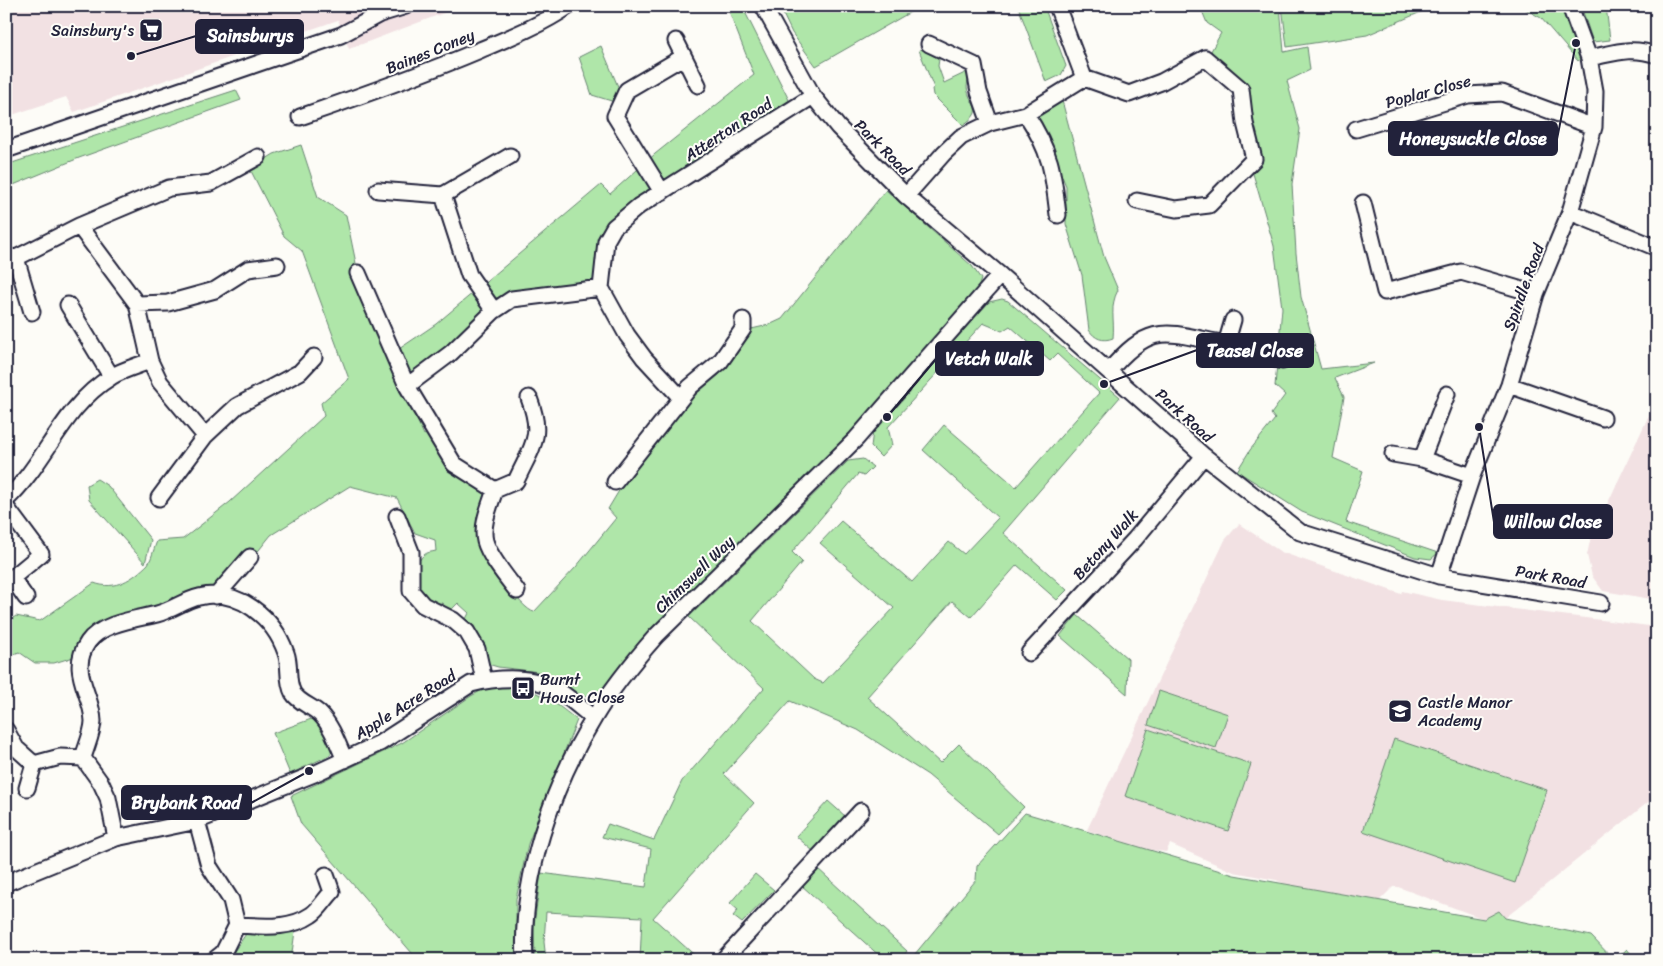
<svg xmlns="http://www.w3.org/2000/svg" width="1663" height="966" font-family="Sriracha,sans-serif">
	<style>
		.built { fill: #f2e1e3 }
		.green { fill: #afe6a9; stroke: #688472 }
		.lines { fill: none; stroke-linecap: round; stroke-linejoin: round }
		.minor-casing { stroke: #22223b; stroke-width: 19 }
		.minor { stroke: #fdfcf7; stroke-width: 15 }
		.labels { text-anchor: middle; stroke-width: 4; stroke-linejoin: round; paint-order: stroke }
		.poi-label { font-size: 16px; fill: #22223b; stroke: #fdfcf7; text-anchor: start }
		.street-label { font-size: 16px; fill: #22223b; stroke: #fdfcf7 }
		.leader { fill: none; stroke: #22223b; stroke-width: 2 }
		.callout-dot { fill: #22223b; stroke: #fdfcf7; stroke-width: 2 }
		.callout { fill: #22223b; stroke: #22223b; stroke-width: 2 }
		.callout-label { font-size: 18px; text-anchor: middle; font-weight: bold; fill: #fff }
	</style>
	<rect width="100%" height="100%" fill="#fdfcf7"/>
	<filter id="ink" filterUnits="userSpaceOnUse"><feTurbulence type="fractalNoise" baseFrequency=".02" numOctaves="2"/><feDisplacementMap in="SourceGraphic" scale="10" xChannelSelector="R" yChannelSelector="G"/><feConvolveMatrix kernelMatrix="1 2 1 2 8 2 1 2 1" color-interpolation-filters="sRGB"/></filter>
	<g filter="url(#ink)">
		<!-- built -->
		<path class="built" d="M6 6H462L349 49 338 20 74 112 66 97 6 117Z
			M1657 398V600L1603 591 1592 576 1587 555 1590 541Z
			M1239 524 1281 552 1401 594 1402 591 1442 600 1657 627V795L1505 918 1499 911 1484 919 1398 887H1393L1375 905 1330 903 1276 880 1234 872 1170 844 1166 852 1142 849 1087 830 1225 540Z"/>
		<!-- green -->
		<path class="green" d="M727 6H742L791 104 618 213C597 239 601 252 593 281L586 285 532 288 496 298 460 339 414 372 407 371 396 351 436 324 601 185 610 194 655 154 754 75Z
			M782 6H871L873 9 877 6H921L816 66 792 33 781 10Z
			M1018 6H1044L1066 66 1061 75 1046 82Z
			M1200 6H1280L1284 52 1307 47 1310 70 1287 81 1300 129 1292 184 1296 253 1301 297 1321 369 1374 363 1335 378 1344 397 1333 458 1363 471 1346 522 1438 553 1431 559 1415 557 1302 512 1237 471 1250 450 1275 419 1271 414 1285 395 1275 386 1282 308 1274 246 1252 170 1249 113 1219 60 1211 51 1221 33 1207 23Z
			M1282 6H1435L1367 35 1287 47Z
			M1520 6H1562L1583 56 1578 61 1541 18Z
			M1581 6H1606L1610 40 1593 42Z
			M601 46 622 96 618 103 592 95 579 57Z
			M922 49 939 59 938 66 944 83 969 71C970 76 967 82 967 87 969 106 987 109 963 125L933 95 932 89 934 88 919 50Z
			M236 90 241 100 79 158 6 188V165Z
			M1061 97 1104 257 1118 290C1109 307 1115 319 1113 338 1103 342 1095 339 1089 330L1082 275 1066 224V186L1037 115Z
			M301 145 318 197 346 215 358 273 403 389 424 435 428 432 484 491C483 503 478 536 481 546 485 558 522 610 534 612L576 567 616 518 608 509 620 489 682 406 719 375 747 330 769 325 782 319 886 190 972 266 981 279 977 292 882 404 757 530 662 619 597 695 577 697 539 672 498 667 488 664 465 621 469 613 458 603 449 612 442 603C417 607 410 565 424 555 427 552 432 552 436 551L435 540 415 533 397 498 350 486 271 535 255 555 212 599 96 632 77 656 54 663H35L19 652 6 657V623L16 616 40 621 94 583C115 591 133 579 148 564 152 558 154 548 157 541L183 539 230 502 324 416 321 403 349 379 302 251 284 236 250 169 274 154Z
			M1002 299 1008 301 1120 397 1003 533 1067 590 1057 600 1017 565 971 617 952 601 867 697 940 763 959 744 1024 807 998 834 928 775 858 730 790 701 724 774 754 803 653 918 700 960H640L642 917 546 912 544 942 546 960H535L534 925 541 873 646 887 651 849 602 837 608 824 654 840 682 781 764 688 689 617 848 461 863 459 873 467 864 476 858 474 792 552 802 562 752 621 814 679 823 683 894 608 820 543 841 521 912 582 949 542 964 554 998 518 923 450 944 425 1016 487 1099 393 1057 354 1050 361 1010 326 1002 331 983 323 888 427 892 445 881 457 871 447 873 431 989 302Z
			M97 479 108 486 151 540 145 563 89 500 87 485Z
			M1077 615 1128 659 1127 694 1060 636Z
			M515 685V688C539 689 559 706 577 720L528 844 516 899V960H418L301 824 291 796 402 743 471 696 488 687Z
			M1159 691 1228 714 1216 748 1148 725Z
			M314 718 322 725 333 748 330 755 290 774 273 733Z
			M1148 729 1251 764 1228 831 1125 796Z
			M1394 739 1547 790 1515 883 1363 831Z
			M828 801 845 816 813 851 796 836Z
			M1025 813 1234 875 1484 919 1499 911 1505 918 1591 936 1614 960H910L976 880 977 866Z
			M816 867 907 951 901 960H884L800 884Z
			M755 874 774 890 742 923 733 916 738 910 730 903Z
			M248 931H295L291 960H228Z
			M1627 949 1636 960H1615Z"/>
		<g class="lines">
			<!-- minor casing -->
			<g class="minor-casing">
				<path id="minor" d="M763 6 813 96 838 127 906 196 1000 275 1204 456 1300 532 1439 576 1601 603
					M676 41 698 85
					M929 44 974 65 979 92 990 123
					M1589 58C1615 53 1630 46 1657 55
					M1084 78 1129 94 1161 82 1205 58 1241 89 1245 123 1254 159 1209 205 1176 209 1137 201
					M1026 114C1051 152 1053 171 1058 215
					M300 117C361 96 421 75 480 50 511 37 541 25 569 6
					M1356 129 1468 95 1502 93 1594 127
					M6 150 341 35 380 14 406 6
					M258 157 211 183 169 188 79 226 137 304 150 361 160 382 205 436 237 406 300 372 314 357
					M378 190 443 195 469 275 494 311
					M662 192 615 116 627 90 683 57
					M443 195 510 156
					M906 196 944 153 961 137 990 123 1026 114 1084 78 1057 6
					M1363 203 1385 292 1461 272 1536 294
					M1570 212 1657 248
					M6 256 16 258 79 226
					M16 258 32 312
					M358 273 407 386
					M137 304 168 303 215 290 248 269 277 265
					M68 305 111 376
					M1226 344 1282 361
					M1109 371C1152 320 1167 333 1226 344L1233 320
					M1509 385 1603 418
					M1447 394 1422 459 1472 476
					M681 398 644 358 627 335 601 288 606 241 614 227 639 206 813 96
					M1393 454 1422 459
					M615 482 690 387 720 362 743 329V320
					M495 490 454 464 407 386 451 353 494 311 512 299 601 288
					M159 498 205 436
					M6 500C46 463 63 406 111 377 122 370 137 366 150 361
					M6 507 41 554 12 578 26 598
					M397 516 411 552V591L423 605 453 620 467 632 477 649 484 680
					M1439 576 1472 476 1509 385 1536 294 1570 212 1594 127 1595 91 1589 58 1570 6
					M517 591C507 578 489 556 485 541 481 525 490 505 495 490L516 481C532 446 544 437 529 398
					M216 596 250 557
					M1029 653 1135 539 1204 456
					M6 730 16 748 34 764
					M27 788 34 764 60 757 83 758
					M197 821 209 866 231 900 237 925 223 953 214 960
					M116 838 108 798 101 783 83 758C86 747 93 732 93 721 92 693 68 671 88 642 101 623 137 619 157 614 172 610 185 600 199 597 238 587 274 618 286 653 291 666 286 680 293 693 299 703 312 706 320 714 332 726 338 745 345 760
					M6 883 116 838 197 821 314 774 380 743 471 684C498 677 535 675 559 691 571 699 582 709 593 718
					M237 925C262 926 289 930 311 915 319 910 325 899 332 892L326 875
					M525 960C520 880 552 786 594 718 611 689 633 662 656 636L856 439 1000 275
					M723 960 861 811"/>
			</g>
			<!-- minor -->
			<use href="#minor" class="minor"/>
		</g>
	</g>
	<!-- icons -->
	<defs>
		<g id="supermarket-square" transform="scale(1.25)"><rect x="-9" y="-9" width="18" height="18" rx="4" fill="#22223b" stroke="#fdfcf7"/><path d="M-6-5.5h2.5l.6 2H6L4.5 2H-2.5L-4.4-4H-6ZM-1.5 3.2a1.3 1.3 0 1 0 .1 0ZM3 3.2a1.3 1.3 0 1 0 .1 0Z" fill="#fff"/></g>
		<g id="bus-square" transform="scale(1.25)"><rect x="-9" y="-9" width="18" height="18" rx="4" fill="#22223b" stroke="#fdfcf7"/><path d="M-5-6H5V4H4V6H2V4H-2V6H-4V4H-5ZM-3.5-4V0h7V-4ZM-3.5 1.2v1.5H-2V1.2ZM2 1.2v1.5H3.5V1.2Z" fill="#fff"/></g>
		<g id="school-square" transform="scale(1.25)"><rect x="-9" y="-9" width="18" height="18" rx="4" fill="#22223b" stroke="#fdfcf7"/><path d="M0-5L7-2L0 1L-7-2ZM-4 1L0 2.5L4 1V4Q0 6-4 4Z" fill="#fff"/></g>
	</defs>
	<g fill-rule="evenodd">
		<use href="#supermarket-square" x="151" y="30"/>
		<use href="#bus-square" x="523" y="688"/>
		<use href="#school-square" x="1400" y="711"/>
	</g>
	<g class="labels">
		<!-- poi labels -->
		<g class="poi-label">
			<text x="134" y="36" text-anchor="end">Sainsbury's</text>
			<text x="540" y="685">Burnt<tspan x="540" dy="18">House Close</tspan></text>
			<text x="1418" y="708">Castle Manor<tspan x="1418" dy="18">Academy</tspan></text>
		</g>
		<!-- street labels -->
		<g class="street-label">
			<text transform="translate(430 51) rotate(-22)" y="6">Baines Coney</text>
			<text transform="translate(1428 91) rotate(-15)" y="6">Poplar Close</text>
			<text transform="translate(728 129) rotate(-33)" y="6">Atterton Road</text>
			<text transform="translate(883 147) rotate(45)" y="6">Park Road</text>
			<text transform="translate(1523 287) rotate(-70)" y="6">Spindle Road</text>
			<text transform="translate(1185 415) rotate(42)" y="6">Park Road</text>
			<text transform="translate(1105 544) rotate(-48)" y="6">Betony Walk</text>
			<text transform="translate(694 574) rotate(-44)" y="6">Chimswell Way</text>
			<text transform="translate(1551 576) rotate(10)" y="6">Park Road</text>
			<text transform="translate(405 704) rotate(-32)" y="6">Apple Acre Road</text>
		</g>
	</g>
	<!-- callouts -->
	<path class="leader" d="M131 56L196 36M1576 43L1557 139M1104 384L1197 350M887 417L936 359M1479 427L1494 522M309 771L251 803"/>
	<g class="callout-dot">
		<circle cx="131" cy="56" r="5"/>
		<circle cx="1576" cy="43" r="5"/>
		<circle cx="1104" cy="384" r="5"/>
		<circle cx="887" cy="417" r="5"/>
		<circle cx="1479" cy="427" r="5"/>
		<circle cx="309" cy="771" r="5"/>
	</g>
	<g class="callout">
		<rect x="196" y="20" width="107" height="33" rx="5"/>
		<rect x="1389" y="122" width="168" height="33" rx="5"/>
		<rect x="1197" y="334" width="116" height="33" rx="5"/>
		<rect x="936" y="342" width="107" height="33" rx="5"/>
		<rect x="1494" y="505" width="118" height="33" rx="5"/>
		<rect x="122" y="786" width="129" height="33" rx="5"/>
	</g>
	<g class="callout-label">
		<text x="250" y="42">Sainsburys</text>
		<text x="1473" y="145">Honeysuckle Close</text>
		<text x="1255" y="357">Teasel Close</text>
		<text x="989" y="365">Vetch Walk</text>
		<text x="1553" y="528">Willow Close</text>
		<text x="186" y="809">Brybank Road</text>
	</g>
	<!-- margin -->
	<rect width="1663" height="966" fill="none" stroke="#fdfcf7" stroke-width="25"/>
	<rect x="12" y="12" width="1638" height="941" fill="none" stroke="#22223b" stroke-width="2" filter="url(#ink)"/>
</svg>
